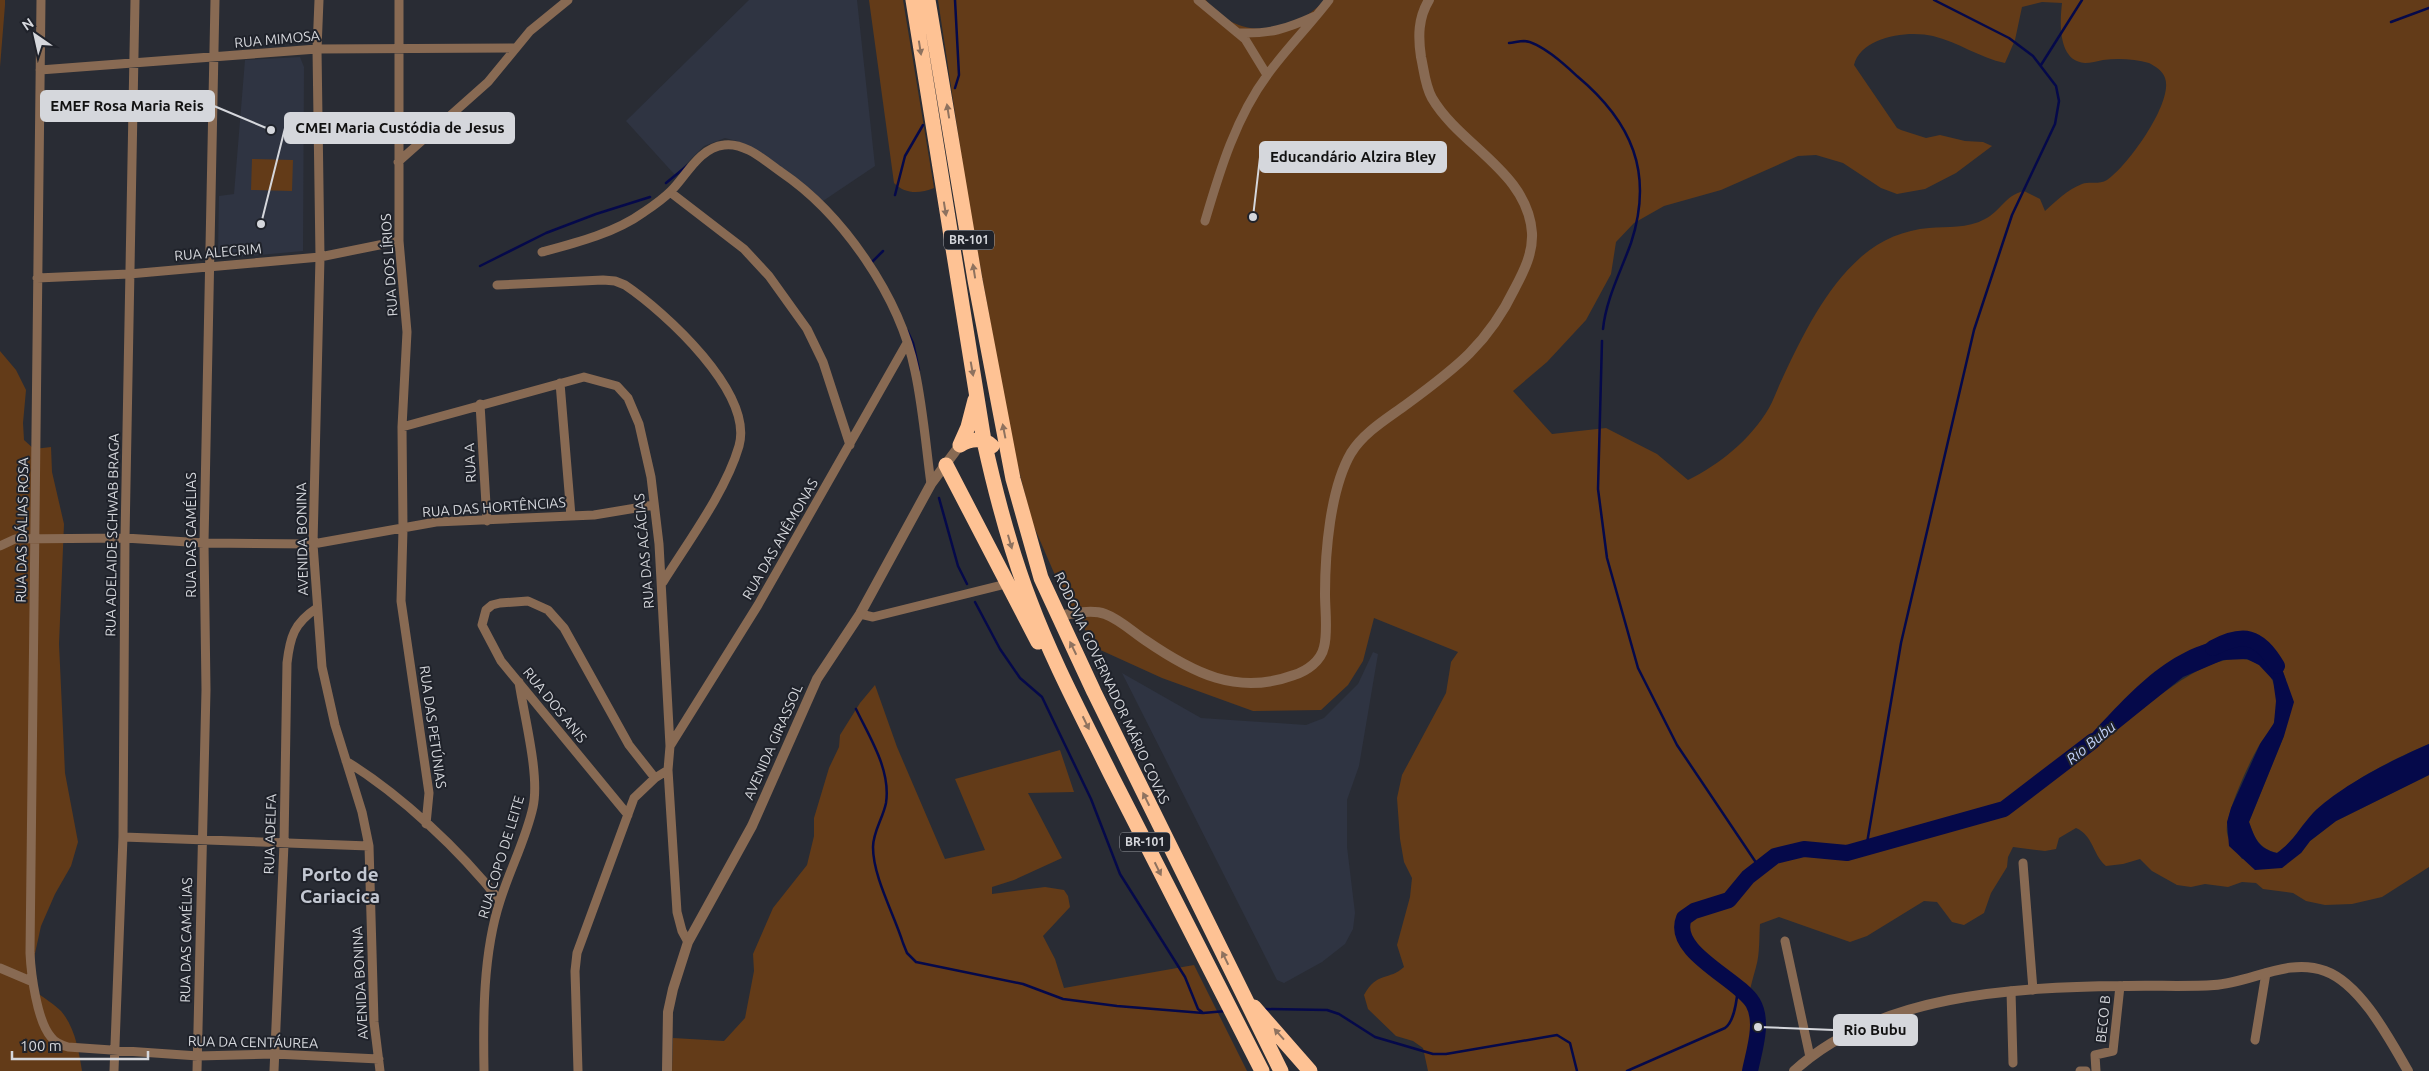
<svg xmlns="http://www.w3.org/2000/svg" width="2429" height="1071" font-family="Ubuntu,sans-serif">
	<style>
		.built { fill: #2f3442 }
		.green { fill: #633b18; fill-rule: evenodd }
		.water { fill: #05094a }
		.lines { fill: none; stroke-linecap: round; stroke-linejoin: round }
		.stream { stroke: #05094a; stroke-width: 2.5 }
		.river { stroke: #05094a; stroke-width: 16 }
		.minor { stroke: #886a53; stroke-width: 9 }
		.tertiary { stroke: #886a53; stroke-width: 10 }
		.motorway { stroke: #fec294; stroke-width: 15 }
		.oneway { fill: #8e725f }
		.labels { text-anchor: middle; stroke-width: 4; stroke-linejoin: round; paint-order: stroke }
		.shield { fill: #1f222a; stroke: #9ea1a7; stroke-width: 1 }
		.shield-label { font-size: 12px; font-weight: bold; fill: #d5d7dc }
		.street-label { font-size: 14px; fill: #d5d7dc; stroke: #1f222a }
		.water-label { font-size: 15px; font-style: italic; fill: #c0d0f8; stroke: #1f222a }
		.district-label { font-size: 19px; font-weight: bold; fill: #c3c8d2; stroke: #1f222a }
		.leader { fill: none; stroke: #d5d7dc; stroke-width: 2 }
		.callout-dot { fill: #d5d7dc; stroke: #1f222a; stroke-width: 2 }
		.callout { fill: #d5d7dc; stroke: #d5d7dc; stroke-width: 2 }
		.callout-label { font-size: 15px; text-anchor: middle; font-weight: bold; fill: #111 }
	</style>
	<rect width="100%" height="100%" fill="#292c34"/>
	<!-- built -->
	<path class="built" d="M749 0H857L875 166 820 203 760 153 737 141 725 138 704 146 675 175 626 121Z
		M300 57 304 67 303 251 227 258 218 253 219 196 234 194 245 60Z
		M1373 652 1378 654 1359 766 1347 800V847L1355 913 1353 929 1345 944 1322 962 1284 983 1277 980 1122 673 1201 718 1306 725 1324 718 1358 684Z"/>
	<!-- green -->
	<path class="green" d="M0 0H5V5L0 67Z
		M869 0H903L934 188C919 194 905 194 894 183Z
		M938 0H1206C1236 41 1292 36 1325 0H2429V744C2403 755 2363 774 2341 792 2319 811 2301 836 2277 853 2259 848 2255 839 2249 822L2284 736 2286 680 2281 666 2266 651 2244 640H2214L2201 646 2092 734 2078 748 2082 758C2121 732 2210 635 2258 664 2277 675 2280 702 2274 722 2272 730 2264 737 2260 744 2250 760 2224 816 2227 833 2228 841 2237 852 2242 859L2301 853 2310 841 2336 821 2429 775V867L2382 897 2352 904 2325 905 2306 901 2293 893 2263 889 2256 883 2242 882 2228 887 2205 884 2191 887 2177 885 2152 871 2140 859 2123 864 2106 866C2092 854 2094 836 2076 828L2059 838 2056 849 2045 851 2013 847 2008 857 2007 867 1991 893 1984 913 1964 925 1952 922 1937 902 1924 901 1867 936 1850 942 1779 917 1760 924C1759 937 1760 954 1756 967 1749 994 1743 1003 1762 1029L1753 1071H1428L1423 1048 1413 1041 1396 1036 1368 1009 1364 995C1377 971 1389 981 1404 967L1397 945 1410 897 1412 878 1404 862 1400 839 1397 798 1402 775 1446 693 1451 662 1458 652 1374 618 1363 661 1348 685 1321 710 1253 711 1162 678 1096 648 1061 589 1032 522 1013 447 967 193ZM2042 2 2062 3C2060 21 2057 61 2085 63 2091 63 2097 61 2103 60 2118 58 2135 59 2149 63 2155 66 2163 71 2165 78 2174 102 2127 167 2107 180 2099 185 2090 181 2082 184 2067 190 2056 201 2045 211L2040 199 2024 191C2004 196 2001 211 1985 219 1967 229 1948 226 1929 228 1904 230 1880 240 1861 257 1825 289 1803 335 1783 377 1778 387 1774 399 1769 408 1750 440 1720 464 1688 480L1657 454 1606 428 1552 434 1513 391 1547 362 1586 320 1611 274 1616 242 1634 223 1664 206 1721 190 1798 156 1816 155 1843 163 1881 188 1897 194 1925 189 1956 173 1992 146 1983 142 1965 141 1940 135 1926 138 1901 130 1897 128 1854 65C1861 36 1909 30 1933 36 1958 42 1980 58 2005 63L2015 40 2022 7Z
		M252 159 293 160 292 191 251 190Z
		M0 351 16 370 26 390 23 423 24 440 34 449 51 447 52 472 64 524 59 644 65 773 78 842 71 866 55 894 41 926 32 967 36 992C44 998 54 1004 61 1011 75 1027 79 1052 82 1071H0Z
		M875 685 897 747 945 859 985 850 955 779 1060 750 1074 792 1028 793 1062 858 1014 880 992 887V894L1045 887 1064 890 1068 896 1070 907 1043 936 1055 959 1064 988 1194 965 1247 1071H672L673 1038 724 1041 745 1018 754 971 753 954 773 908 807 865 814 836V818L829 768 839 747 840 735 860 703Z"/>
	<!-- water -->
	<path class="water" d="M2230 639 2244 640 2266 651 2281 666 2294 702 2284 736 2249 822C2255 839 2259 849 2277 853 2293 842 2300 827 2313 813 2340 786 2394 759 2429 744V775L2336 821 2310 841 2301 853 2282 868 2255 870 2229 846 2227 822 2231 808 2260 744 2274 723 2276 701 2273 680 2259 665 2247 659 2223 660 2183 677 2082 758 2076 755 2078 748C2121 704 2165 645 2230 639Z"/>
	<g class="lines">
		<!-- stream -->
		<path class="stream" d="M955 0 959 75 955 88
			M2391 22 2429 8
			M1509 43C1513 43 1519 41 1524 41 1540 42 1565 65 1577 76 1632 122 1654 173 1631 243 1621 271 1606 299 1603 329
			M2041 65 2082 0
			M666 183 688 165
			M895 195 905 156 923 125
			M872 262 883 251
			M480 266 546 233 596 214 650 197
			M907 330 913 343 919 370
			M1602 341 1598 489 1607 558 1638 668 1677 745 1759 867
			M939 498 958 566 967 584
			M975 602 1000 649 1020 678 1042 697 1091 799 1120 874 1185 977 1198 1009 1202 1012
			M856 709C870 738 891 770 886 803 883 818 873 832 873 847 873 877 894 914 903 943L907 953 916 962 1023 984 1063 999 1117 1006 1203 1013 1226 1011
			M1866 849 1901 643 1974 330 2012 215 2055 124 2059 101 2056 86 2033 56 2009 38 1934 0
			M1264 1009 1327 1010 1339 1014 1375 1037 1433 1054H1446L1557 1035 1570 1043 1577 1071
			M1627 1071 1725 1028C1735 1021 1737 998 1738 987"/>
		<!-- river -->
		<path class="river" d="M2213 648C2243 632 2259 635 2277 666
			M1750 1071C1754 1051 1764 1022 1753 1003 1739 979 1670 952 1684 918L1694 911 1729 900 1748 877 1775 856 1804 849 1847 853 2004 809 2093 741"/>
		<!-- minor -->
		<path class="minor" d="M41 0 30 953C31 974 37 1021 51 1037 55 1043 61 1045 68 1047L198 1056 274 1054 379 1059
			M319 0 317 49 320 257 313 544 322 667 335 725 362 812 369 846 374 1022 380 1071
			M399 0V241L407 332 402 427 403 529 401 601 429 793 426 824
			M1198 0 1245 39 1267 75
			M1239 33C1270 34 1286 29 1315 16
			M40 70 317 49 516 48
			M398 162 488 82 530 31 568 0
			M670 192 744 249 769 276 807 329 823 362 850 445
			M1205 221C1220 170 1236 117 1268 74 1287 48 1310 25 1329 0
			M542 252C576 243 615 233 644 212 653 206 663 199 671 191 687 175 699 148 724 145 745 142 765 161 781 172 843 214 900 297 915 371 923 408 926 447 931 484
			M37 278 129 274 320 257 399 241
			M497 285 603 280 615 281 625 285C665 312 754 393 739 446 726 491 688 542 663 582
			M560 383 571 516
			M480 404 487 521
			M402 427 584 377 617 386 628 398 639 424 651 477 659 544 670 746 668 770 677 912 682 931 688 942
			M0 546 15 539 125 538 204 543 313 544 436 522 594 515 654 505
			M860 614 873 617 1006 584
			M670 746 758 605 907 343
			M346 761C401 795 460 850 500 901
			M628 815 501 661 482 625 486 610 492 605 500 603 528 601 548 610 564 628 629 745 655 778
			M123 837 369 846
			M2023 863 2033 990
			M1785 941 1810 1057
			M0 968 33 982
			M2011 991 2013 1063
			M2255 1040 2266 973
			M114 1071 123 837 125 538 135 0
			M197 1071 206 690 204 543 215 0
			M274 1071 284 844 287 663C290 637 294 623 317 608
			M484 1071C483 1017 483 953 500 901 510 869 526 839 533 807 540 775 524 716 519 682
			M578 1071 575 971 577 953 634 798 655 778 668 770
			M2080 1071H2086
			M2096 1071 2095 1055 2113 1051 2120 986"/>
		<!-- tertiary -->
		<path class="tertiary" d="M1057 616C1072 614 1091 609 1105 614 1119 619 1133 632 1145 640 1193 673 1237 696 1294 675 1307 671 1321 661 1324 647 1328 632 1325 610 1325 594 1325 553 1330 489 1351 453 1364 432 1388 418 1407 404 1456 368 1488 344 1515 288 1524 271 1533 253 1532 233 1528 172 1460 146 1432 98 1425 86 1424 70 1421 57 1418 37 1418 18 1429 0
			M667 1071 668 1012 673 989 688 942 752 826 817 679 860 614 931 484 960 445
			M1794 1071C1878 994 2015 987 2123 986 2154 985 2184 987 2214 985 2251 983 2288 957 2325 971 2361 984 2390 1040 2408 1071"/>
		<!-- motorway -->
		<path class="motorway" d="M913 0 984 441C996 495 1010 549 1030 601 1052 660 1083 718 1111 775 1161 874 1212 972 1262 1071
			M928 0 975 280 1013 479 1041 578 1094 692 1281 1071
			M960 445C970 439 982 437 992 446
			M960 445 968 427 975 400
			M946 465 1038 642
			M1254 1007 1310 1071"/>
	</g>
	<!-- one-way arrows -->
	<defs><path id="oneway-solid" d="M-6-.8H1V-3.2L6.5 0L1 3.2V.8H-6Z" transform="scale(1.25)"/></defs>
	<g class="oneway">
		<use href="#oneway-solid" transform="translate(920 48) rotate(81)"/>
		<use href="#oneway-solid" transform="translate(948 111) rotate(-99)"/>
		<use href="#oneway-solid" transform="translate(945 209) rotate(81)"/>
		<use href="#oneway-solid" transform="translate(974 271) rotate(-99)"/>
		<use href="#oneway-solid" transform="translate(972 369) rotate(80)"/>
		<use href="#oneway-solid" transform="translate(1004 431) rotate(-101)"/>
		<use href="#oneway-solid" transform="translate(1010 542) rotate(74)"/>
		<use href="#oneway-solid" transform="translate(1073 648) rotate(-116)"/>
		<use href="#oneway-solid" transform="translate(1086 723) rotate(64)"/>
		<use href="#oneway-solid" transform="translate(1146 799) rotate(-116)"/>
		<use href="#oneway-solid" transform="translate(1158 869) rotate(64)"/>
		<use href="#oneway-solid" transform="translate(1225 958) rotate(-116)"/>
		<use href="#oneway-solid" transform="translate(1279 1034) rotate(-132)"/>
	</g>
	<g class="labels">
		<!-- shield labels -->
		<g class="shield">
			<rect x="944" y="230.5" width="50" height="19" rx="4"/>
			<rect x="1120" y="832.5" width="50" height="19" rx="4"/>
		</g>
		<g class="shield-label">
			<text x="969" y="244">BR-101</text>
			<text x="1145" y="846">BR-101</text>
		</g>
		<!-- street labels -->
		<g class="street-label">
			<text transform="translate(277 39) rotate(-5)" y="5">RUA MIMOSA</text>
			<text transform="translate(218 252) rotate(-5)" y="5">RUA ALECRIM</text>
			<text transform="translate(389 265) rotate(-94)" y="5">RUA DOS LÍRIOS</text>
			<text transform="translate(470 463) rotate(-93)" y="5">RUA A</text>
			<text transform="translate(494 507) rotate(-4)" y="5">RUA DAS HORTÊNCIAS</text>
			<text transform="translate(22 530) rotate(-89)" y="5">RUA DAS DÁLIAS ROSA</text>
			<text transform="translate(112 535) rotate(-89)" y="5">RUA ADELAIDE SCHWAB BRAGA</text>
			<text transform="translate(191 535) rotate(-90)" y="5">RUA DAS CAMÉLIAS</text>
			<text transform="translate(302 539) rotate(-91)" y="5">AVENIDA BONINA</text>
			<text transform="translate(780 539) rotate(-60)" y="5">RUA DAS ANÊMONAS</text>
			<text transform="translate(644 551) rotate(-95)" y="5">RUA DAS ACÁCIAS</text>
			<text transform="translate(1112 688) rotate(65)" y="5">RODOVIA GOVERNADOR MÁRIO COVAS</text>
			<text transform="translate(555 705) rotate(51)" y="5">RUA DOS ANIS</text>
			<text transform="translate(433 727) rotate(82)" y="5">RUA DAS PETÚNIAS</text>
			<text transform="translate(773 742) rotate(-66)" y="5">AVENIDA GIRASSOL</text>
			<text transform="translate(270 834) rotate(-88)" y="5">RUA ADELFA</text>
			<text transform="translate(501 857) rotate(-73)" y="5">RUA COPO DE LEITE</text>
			<text transform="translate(186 940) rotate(-89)" y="5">RUA DAS CAMÉLIAS</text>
			<text transform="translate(360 983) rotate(-93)" y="5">AVENIDA BONINA</text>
			<text transform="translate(2103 1019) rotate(-84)" y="5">BECO B</text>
			<text transform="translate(253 1042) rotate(1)" y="5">RUA DA CENTÁUREA</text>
		</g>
		<!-- water labels -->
		<g class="water-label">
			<text transform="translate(2091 743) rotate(-39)" y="5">Rio Bubu</text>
		</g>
		<!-- district labels -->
		<g class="district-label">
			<text x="340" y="881">Porto de<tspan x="340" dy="22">Cariacica</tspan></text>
		</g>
	</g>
	<!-- callouts -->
	<path class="leader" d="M271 130L214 106M261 224L285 128M1253 217L1260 157M1758 1027L1834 1030"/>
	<g class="callout-dot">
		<circle cx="271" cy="130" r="5"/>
		<circle cx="261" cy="224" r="5"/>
		<circle cx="1253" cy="217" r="5"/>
		<circle cx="1758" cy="1027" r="5"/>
	</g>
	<g class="callout">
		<rect x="41" y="91" width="173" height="30" rx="5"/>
		<rect x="285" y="113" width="229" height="30" rx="5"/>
		<rect x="1260" y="142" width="186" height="30" rx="5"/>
		<rect x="1834" y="1015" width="83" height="30" rx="5"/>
	</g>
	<g class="callout-label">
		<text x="127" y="111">EMEF Rosa Maria Reis</text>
		<text x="400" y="133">CMEI Maria Custódia de Jesus</text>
		<text x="1353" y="162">Educandário Alzira Bley</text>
		<text x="1875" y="1035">Rio Bubu</text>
	</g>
	<!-- north arrow -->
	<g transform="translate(35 35) rotate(326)" stroke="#1f222a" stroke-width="4" paint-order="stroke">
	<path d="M0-4L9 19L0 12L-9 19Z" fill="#d5d7dc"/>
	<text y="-8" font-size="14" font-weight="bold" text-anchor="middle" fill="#d5d7dc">N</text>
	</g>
	<!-- scale -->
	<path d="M12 1051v8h136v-8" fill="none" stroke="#d5d7dc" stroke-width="2.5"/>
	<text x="20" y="1051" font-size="15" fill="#d5d7dc" stroke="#1f222a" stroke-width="4" paint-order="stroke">100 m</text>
</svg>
